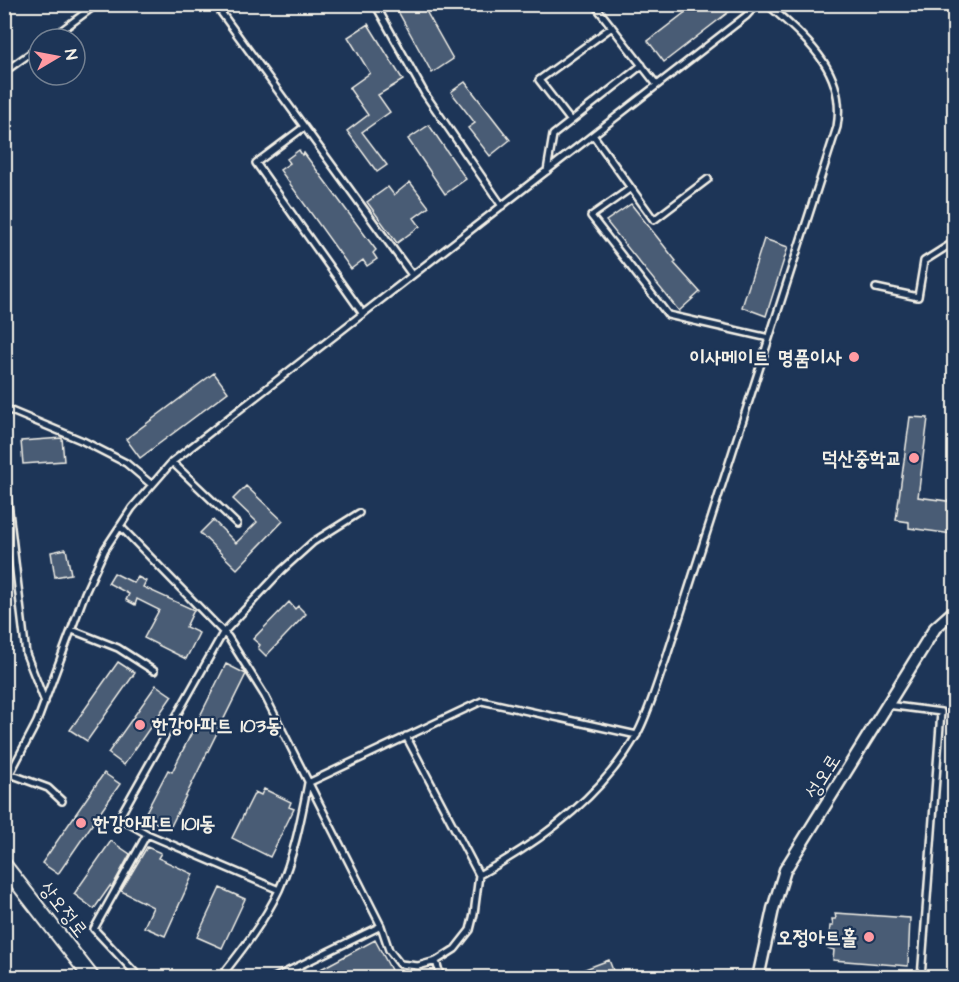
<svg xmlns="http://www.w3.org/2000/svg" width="959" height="982" font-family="'Architects Daughter','Poor Story',sans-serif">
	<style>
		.building { fill: #485b74; stroke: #f4f1e8; stroke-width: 1.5 }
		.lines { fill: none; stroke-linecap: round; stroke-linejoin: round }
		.service-casing { stroke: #f4f1e8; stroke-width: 10 }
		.minor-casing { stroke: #f4f1e8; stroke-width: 15 }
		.tertiary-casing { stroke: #f4f1e8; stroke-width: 18 }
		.service { stroke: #1d3557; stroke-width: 5 }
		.minor { stroke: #1d3557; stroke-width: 10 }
		.tertiary { stroke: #1d3557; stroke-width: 14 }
		.poi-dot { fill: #ff9aa2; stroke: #1d3557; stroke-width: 2 }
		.labels { text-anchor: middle; stroke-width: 4.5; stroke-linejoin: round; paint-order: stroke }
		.poi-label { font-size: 20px; font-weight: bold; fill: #f4f1e8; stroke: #1d3557; text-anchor: end }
		.street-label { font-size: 20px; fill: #f4f1e8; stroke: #1d3557 }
	</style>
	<rect width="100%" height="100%" fill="#1d3557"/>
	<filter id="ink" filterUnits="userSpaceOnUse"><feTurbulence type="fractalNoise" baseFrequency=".0167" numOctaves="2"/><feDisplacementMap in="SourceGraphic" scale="12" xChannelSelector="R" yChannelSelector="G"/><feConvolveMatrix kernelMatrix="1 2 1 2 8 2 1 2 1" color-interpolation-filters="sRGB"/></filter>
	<g filter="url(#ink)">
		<!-- building -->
		<path class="building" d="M394 4H422L453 59 432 73Z
			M696 4H739L664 62 648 41Z
			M368 24 403 80 378 95 390 112 362 132 387 165 377 172 347 131 368 115 349 88 370 73 348 37Z
			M465 82 510 140 490 156 468 128 475 123 451 92Z
			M429 125 466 179 445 194 408 139Z
			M299 150 302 155 304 153 376 250 373 253 377 259 367 266 363 260 351 269 280 170 290 163 287 159Z
			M410 182 429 207 414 218 420 226 397 243 367 202 388 187 394 195Z
			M631 204 676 261 674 263 700 292 679 311 606 221Z
			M764 239 788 247 766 316 742 307Z
			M214 373 228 392 140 458 126 439Z
			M910 417 928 418 918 497 954 502V524L952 534 909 528V522L896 520Z
			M62 438 64 461 23 464 21 441Z
			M246 486 283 521 237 569 200 533 213 520 236 543 257 522 233 499Z
			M66 549 71 574 55 577 51 552Z
			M114 573 134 583 138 577 146 581 143 587 194 610 186 627 199 633 186 659 144 638 159 610 137 599 135 605 126 600 129 594 108 583Z
			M289 602 295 609 298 606 306 614 266 656 258 648 260 645 253 639Z
			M118 662 135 673 87 741 70 730Z
			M226 664 246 674 169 830 144 816 168 770 172 772Z
			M156 685 172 696 124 765 108 753Z
			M104 773 120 784 58 874 42 863Z
			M264 789 291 802 289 807 294 809 270 857 232 838 255 792 261 795Z
			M111 841 130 854 112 887 110 886 94 909 74 894Z
			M147 847 161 853 158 858 193 874 165 936 144 927 153 907 121 891Z
			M220 888 245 899 222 948 197 937Z
			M835 913 910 918 908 966 833 960 834 950 828 948 830 926H833L832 919H836Z
			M375 940 391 970 377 978H304Z
			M609 960 616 978H564V977Z"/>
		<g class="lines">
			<!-- service casing -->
			<g class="service-casing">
				<path id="service" d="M215 4 412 275
					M375 4 425 94 502 206
					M594 4 657 85
					M50 39 97 4
					M4 72 39 47
					M570 120 539 80 612 27
					M304 127 256 163 363 314
					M593 135 631 188 591 216 668 315 769 338
					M547 171 553 135 642 65
					M631 188 654 220 708 179
					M876 288 918 297 924 261 954 242
					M4 408 83 441 126 463 152 485
					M172 462 237 524
					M4 469 26 654 45 702
					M120 526 228 637 265 696 381 926 389 950 400 964 418 966 436 961 455 949 470 930 474 914 479 875 406 736
					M72 630 118 648 154 671
					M887 705 941 712 921 978
					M10 774 48 788 62 801
					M4 785 37 722 85 593 105 549 132 508 172 462 746 16 757 4
					M479 875C540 842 601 797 636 736 648 715 657 683 666 659L837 127C847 70 805 38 767 4
					M279 890 147 834 119 818 223 633 282 570 313 542 359 513
					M436 961 441 978
					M140 978 94 929 147 834
					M220 978C242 950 264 922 279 890 294 856 301 819 308 783L482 701 637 735
					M274 978 381 926"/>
			</g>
			<!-- minor casing -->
			<g class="minor-casing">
				<path id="minor" d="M758 978 773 909 785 870 935 628 954 611"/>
			</g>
			<!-- tertiary casing -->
			<g class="tertiary-casing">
				<path id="tertiary" d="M4 865 92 978"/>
			</g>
			<!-- service -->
			<use href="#service" class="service"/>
			<!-- minor -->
			<use href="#minor" class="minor"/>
			<!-- tertiary -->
			<use href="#tertiary" class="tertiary"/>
		</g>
	</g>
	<!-- markers -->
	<g class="poi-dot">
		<circle cx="854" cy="357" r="6"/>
		<circle cx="914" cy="458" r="6"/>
		<circle cx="140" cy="725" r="6"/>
		<circle cx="81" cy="823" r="6"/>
		<circle cx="869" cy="937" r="6"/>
	</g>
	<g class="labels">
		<!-- poi labels -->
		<g class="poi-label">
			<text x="842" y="364">이사메이트 명품이사</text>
			<text x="902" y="465">덕산중학교</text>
			<text x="152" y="732" text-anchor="start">한강아파트 103동</text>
			<text x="93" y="830" text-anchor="start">한강아파트 101동</text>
			<text x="857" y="944">오정아트홀</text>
		</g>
		<!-- street labels -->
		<g class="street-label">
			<text transform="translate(822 776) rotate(-58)" y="7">성오로</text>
			<text transform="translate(64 909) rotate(52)" y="7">상오정로</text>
		</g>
	</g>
	<!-- margin -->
	<rect width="959" height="982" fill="none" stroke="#1d3557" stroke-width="24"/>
	<rect x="12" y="12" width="935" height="958" fill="none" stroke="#f4f1e8" stroke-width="2" filter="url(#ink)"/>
	<!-- north arrow -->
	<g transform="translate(57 57) rotate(80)"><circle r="28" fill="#1d3557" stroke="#738091" stroke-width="1.5"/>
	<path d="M0-4.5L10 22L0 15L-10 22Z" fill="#ff9aa2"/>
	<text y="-9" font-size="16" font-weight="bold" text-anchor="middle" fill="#f4f1e8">N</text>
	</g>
</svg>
